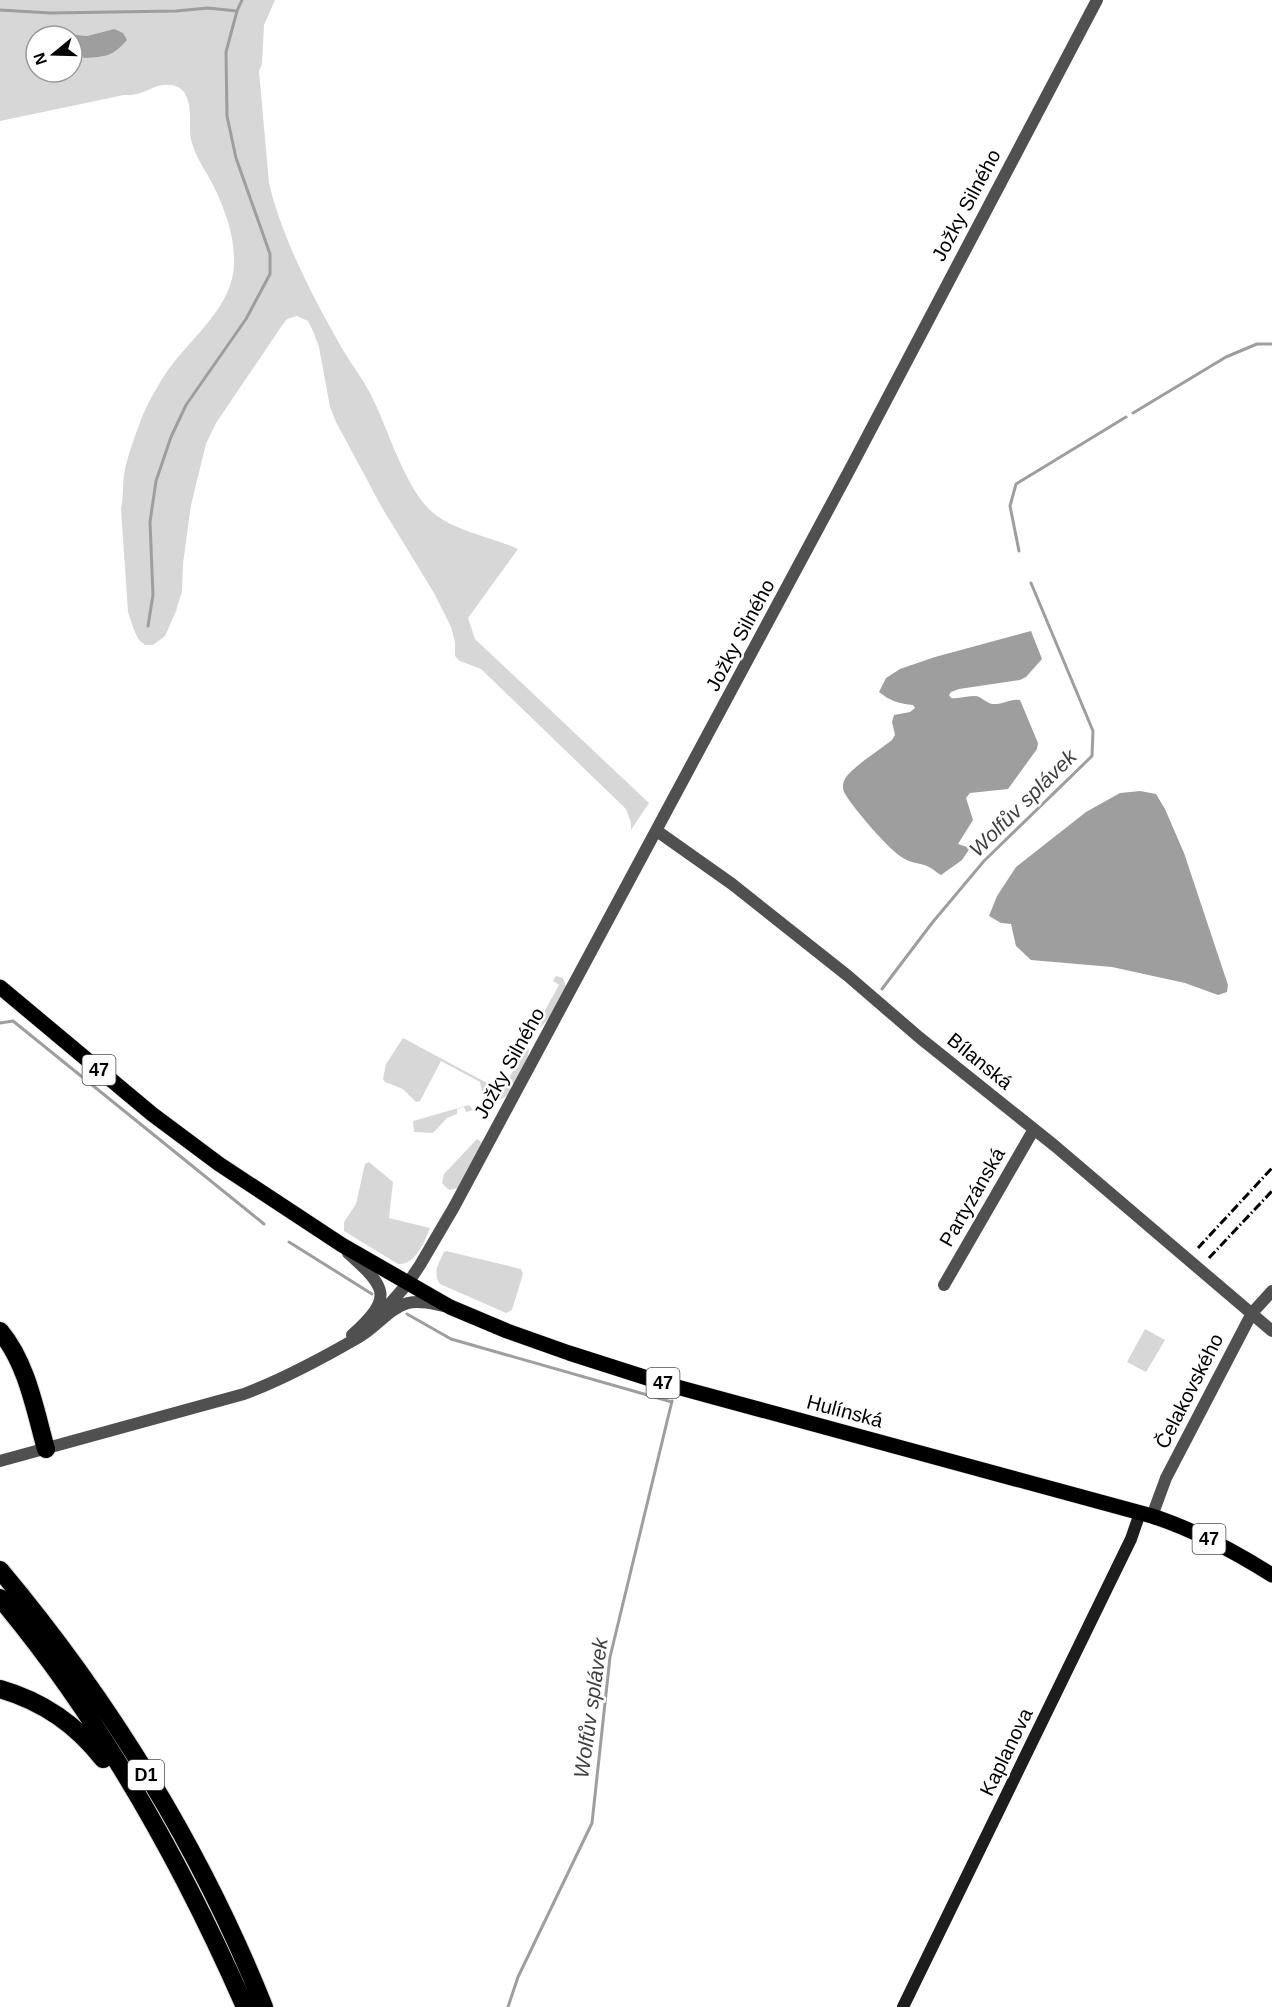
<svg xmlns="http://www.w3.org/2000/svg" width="1272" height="2007" font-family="Helvetica,sans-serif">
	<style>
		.green { fill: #d7d7d7; fill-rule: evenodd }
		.water { fill: #9e9e9e }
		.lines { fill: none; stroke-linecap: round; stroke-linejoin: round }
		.stream { stroke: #9e9e9e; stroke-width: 3 }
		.primary-casing { stroke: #dbdbdb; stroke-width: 16 }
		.motorway-casing { stroke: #dbdbdb; stroke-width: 20 }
		.minor { stroke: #505050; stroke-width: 12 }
		.tertiary { stroke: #505050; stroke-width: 12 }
		.secondary { stroke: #1d1d1d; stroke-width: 12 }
		.primary { stroke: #000; stroke-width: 15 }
		.motorway { stroke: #000; stroke-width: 18 }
		.rail { stroke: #000; stroke-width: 3; stroke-dasharray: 9 3 1.5 3; stroke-linecap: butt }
		.labels { text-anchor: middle; stroke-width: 5; stroke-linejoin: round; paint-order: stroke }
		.shield { fill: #fff; stroke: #4c4c4c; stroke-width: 1.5 }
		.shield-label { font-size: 18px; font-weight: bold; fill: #000 }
		.street-label { font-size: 20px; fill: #000; stroke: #fff }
		.water-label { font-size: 21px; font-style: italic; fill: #3f3f3f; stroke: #fff }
	</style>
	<rect width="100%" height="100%" fill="#fff"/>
	<!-- green -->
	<path class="green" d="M0 0H275L264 25 262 64 259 71 269 183C282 239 315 301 343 350 352 365 362 378 370 393 387 426 403 481 427 507 449 531 490 536 518 549L468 618 475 639 649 803 631 830V823L626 809 481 669 460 661 455 656V642L451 627 434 593 381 506 336 422 330 407 319 347 313 331 308 321 297 316 287 319 281 327 216 423 206 444 191 505 183 564 182 591 176 611 165 636 153 645H145L139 640 134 630 128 612 121 509C124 496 122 482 125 469 129 452 136 433 142 417 149 400 163 376 174 362 198 332 236 301 234 259 234 234 224 207 213 185 207 173 199 162 194 149 192 143 190 138 190 131 190 112 193 82 163 85 154 86 146 92 137 94 133 95 128 95 124 95L0 121ZM114 29 77 50H72V72H36V62L31 60 30 50 36 44V36H49L61 33 87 36Z
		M556 976 563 978 566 987 550 1017 541 1027 537 1025 559 985 553 981Z
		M403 1038 502 1091 526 1047 529 1049 527 1060 509 1095 497 1101 490 1094 482 1092 480 1082 441 1061 420 1101 416 1102 403 1089 385 1082 383 1079 386 1064Z
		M469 1105 473 1110 466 1112 464 1107 457 1109V1114L447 1118 433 1133 414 1132 413 1121Z
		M477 1139 481 1142 482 1145 459 1188 449 1190 442 1183 444 1174Z
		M369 1162 393 1182 389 1218 430 1228C425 1241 415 1266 398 1264L344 1231V1222L356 1204 365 1164Z
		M446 1251 521 1269 523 1274 512 1310 506 1313 440 1284C432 1273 439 1263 444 1252Z
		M1145 1329 1165 1340 1146 1372 1127 1362Z"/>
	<!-- water -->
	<path class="water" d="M114 29 123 33 127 40C113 56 106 57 84 58L77 50H72V36H49L61 33 87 36Z
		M1031 631 1042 659 1026 677 1020 680 959 689 951 692 949 695 951 698C959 699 967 696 975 696 981 696 986 703 992 704 1003 705 1010 698 1020 700L1038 743 1037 749 1008 789 970 793 966 798 973 820 958 844 970 848 962 860 941 875C937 873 933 869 929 867 922 863 913 864 903 858 889 850 852 807 844 792 842 788 843 782 845 779 852 767 881 749 892 740L895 735 892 722 894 715 910 712 915 708 913 705C900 704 890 701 879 692L886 678 900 669 935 657Z
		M1140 791 1156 794 1165 809 1184 853 1228 985 1227 992 1218 995 1185 983 1112 967 1031 960 1016 946 1011 924 1001 923 989 916 997 896 1016 867 1086 812 1120 793Z"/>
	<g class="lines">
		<!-- stream -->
		<path class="stream" d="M0 10 51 13 176 11 208 8 237 11 242 0
			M1133 413 1226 357 1257 344H1272
			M1019 551 1010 506 1016 484 1126 417
			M148 626 153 595 150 522 156 481 171 437 186 405 246 319 270 274V254L236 158 227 116 226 52 237 11
			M882 989 932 923 984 861 1092 756 1093 731 1031 583
			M0 1023 13 1021 264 1224
			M289 1242 372 1294
			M407 1314 451 1339 672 1402
			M508 2007 518 1977 592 1823 610 1657 672 1401"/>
		<!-- primary casing -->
		<g class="primary-casing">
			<path id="primary" d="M0 987 152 1114 219 1164 342 1245 450 1307 507 1331 569 1353 666 1384 1152 1516C1195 1530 1234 1551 1272 1575"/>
		</g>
		<!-- motorway casing -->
		<g class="motorway-casing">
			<path id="motorway" d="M0 1331C27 1363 35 1410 46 1449
				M0 1570C109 1700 201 1849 264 2007
				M0 1598C102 1720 181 1861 245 2007
				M0 1689C42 1701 76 1724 103 1759"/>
		</g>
		<!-- minor -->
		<path class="minor" d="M657 831 732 884 848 976 920 1038 1055 1146 1272 1331
			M408 1283 420 1265 454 1207 849 471 1097 0
			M944 1285 1034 1129
			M1152 1516 1166 1478 1252 1313 1272 1291"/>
		<!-- tertiary -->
		<path class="tertiary" d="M348 1253C387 1288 394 1297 352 1335
			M381 1314 408 1283
			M0 1461 244 1394C284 1379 321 1359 359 1337 376 1328 389 1308 408 1303 420 1300 433 1304 445 1306"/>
		<!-- secondary -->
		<path class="secondary" d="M903 2007 1131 1539 1140 1513"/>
		<!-- primary -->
		<use href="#primary" class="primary"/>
		<!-- motorway -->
		<use href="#motorway" class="motorway"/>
		<!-- rail -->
		<path class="rail" d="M1198 1248 1272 1168
			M1209 1258 1272 1191"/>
	</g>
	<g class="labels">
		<!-- shield labels -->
		<g class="shield">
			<rect x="82.5" y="1055" width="33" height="30" rx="4.5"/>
			<rect x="646.5" y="1368" width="33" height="30" rx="4.5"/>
			<rect x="1192.5" y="1524" width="33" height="30" rx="4.5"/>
			<rect x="128" y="1760" width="36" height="30" rx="4.5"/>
		</g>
		<g class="shield-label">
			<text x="99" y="1076">47</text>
			<text x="663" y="1389">47</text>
			<text x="1209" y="1545">47</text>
			<text x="146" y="1781">D1</text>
		</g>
		<!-- street labels -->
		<g class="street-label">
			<text transform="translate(966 205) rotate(-62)" y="7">Jožky Silného</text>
			<text transform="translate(740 635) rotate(-62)" y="7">Jožky Silného</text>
			<text transform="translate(980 1061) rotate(39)" y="7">Bílanská</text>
			<text transform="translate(509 1063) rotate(-61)" y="7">Jožky Silného</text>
			<text transform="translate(972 1197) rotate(-60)" y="7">Partyzánská</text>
			<text transform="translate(1189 1391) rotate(-63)" y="7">Čelakovského</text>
			<text transform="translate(845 1411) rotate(15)" y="7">Hulínská</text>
			<text transform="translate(1006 1752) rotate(-64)" y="7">Kaplanova</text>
		</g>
		<!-- water labels -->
		<g class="water-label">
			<text transform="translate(1023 803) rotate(-45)" y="7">Wolfův splávek</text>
			<text transform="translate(591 1708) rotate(-82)" y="7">Wolfův splávek</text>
		</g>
	</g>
	<!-- north arrow -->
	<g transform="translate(54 54) rotate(251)"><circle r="28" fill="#ffffff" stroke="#999999" stroke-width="1.5"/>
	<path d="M0-4.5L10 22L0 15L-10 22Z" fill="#000000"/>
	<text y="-9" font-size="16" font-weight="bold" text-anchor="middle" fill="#000000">N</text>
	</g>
</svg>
